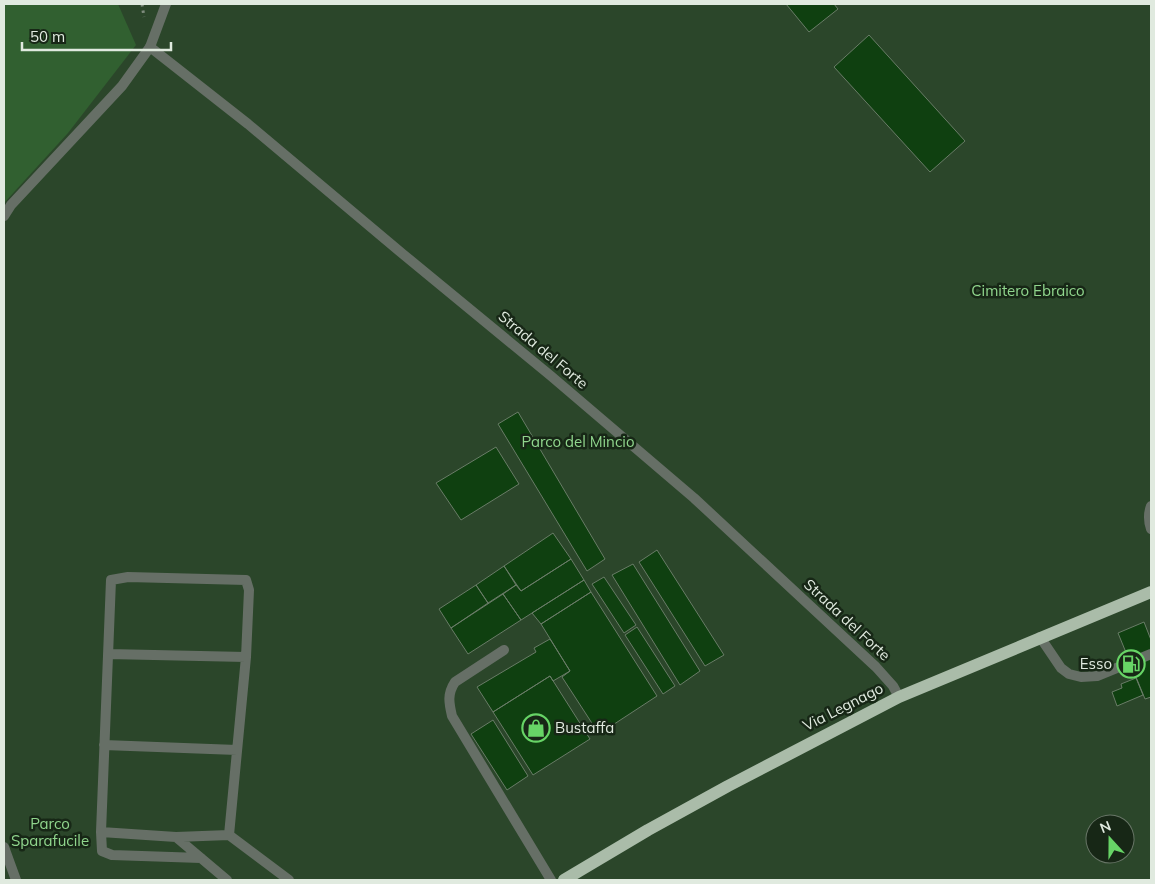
<svg xmlns="http://www.w3.org/2000/svg" width="1155" height="884" font-family="Mulish,sans-serif">
	<style>
		.green { fill: #2b462a; fill-rule: evenodd }
		.forest { fill: #316030 }
		.building { fill: #0f4010; stroke: #697c67 }
		.lines { fill: none; stroke-linecap: round; stroke-linejoin: round }
		.path { stroke: #808d7f; stroke-width: 3; stroke-dasharray: 2.5 4; stroke-linecap: butt }
		.service { stroke: #666f66; stroke-width: 10 }
		.minor { stroke: #666f66; stroke-width: 10 }
		.primary { stroke: #aabca9; stroke-width: 12 }
		.labels { text-anchor: middle; stroke-width: 5; stroke-linejoin: round; paint-order: stroke }
		.park-label { font-size: 15px; fill: #90d68d; stroke: #172716 }
		.street-label { font-size: 15px; fill: #e0eadf; stroke: #172716 }
		.poi-label { font-size: 15px; fill: #e0eadf; stroke: #172716; text-anchor: end }
	</style>
	<rect width="100%" height="100%" fill="#172716"/>
	<!-- green -->
	<path class="green" d="M4 4H1151V880H4ZM1095 824H1125V854H1095Z"/>
	<!-- forest -->
	<path class="forest" d="M4 4H118L136 45 68 133 4 203Z"/>
	<!-- building -->
	<path class="building" d="M786 4H834L838 9 809 32Z
		M869 35 965 141 930 172 834 67Z
		M518 412 605 559 587 571 498 424Z
		M496 447 519 484 461 520 436 483Z
		M553 533 571 559 521 591 504 566Z
		M657 550 724 655 705 666 639 562Z
		M571 559 584 580 521 620 503 594 516 585 521 591Z
		M633 564 700 671 680 685 612 575Z
		M504 566 516 585 488 603 476 585Z
		M604 577 636 625 624 633 592 584Z
		M584 580 591 592 541 624 532 613Z
		M476 585 488 603 451 628 439 609Z
		M591 592 657 696 599 734 562 677 570 671 541 624Z
		M503 594 521 620 468 654 451 628Z
		M1144 622 1151 640V697L1145 699 1118 633Z
		M637 627 675 686 663 694 625 635Z
		M550 639 570 671 553 681 550 676 493 712 477 687 536 652 534 648Z
		M550 676 590 739 533 775 493 712Z
		M1136 678 1143 695 1117 706 1112 692 1122 688 1121 684Z
		M493 720 528 776 507 790 471 734Z"/>
	<g class="lines">
		<!-- path -->
		<path class="path" d="M142 4 144 17"/>
		<!-- service -->
		<path class="service" d="M4 216 11 205 122 86 150 47
			M1151 506C1148 514 1148 520 1151 529
			M1040 637 1061 668 1069 674 1081 677 1097 676 1151 654
			M504 650 455 682C447 694 449 703 452 716L551 880
			M108 654 246 657
			M104 745 237 750
			M101 832 102 851 112 855 201 858
			M176 837 229 835
			M4 847 16 880
			M227 880 176 837 101 832 111 580 128 577 246 580 249 590 246 657 229 835 289 880"/>
		<!-- minor -->
		<path class="minor" d="M166 4 150 47 248 124 404 255 551 376 694 498 876 667 893 686 899 697"/>
		<!-- primary -->
		<path class="primary" d="M564 880 648 830 728 786 899 697 1151 592"/>
	</g>
	<!-- icons -->
	<defs>
		<g id="fuel-ring" transform="scale(1.4375)"><circle r="9.5" fill="#172716" stroke="#67d466" stroke-width="1.5"/><path d="M-5.5-6h7V0h2V4h1.3V-2.5L3-4.5l.8-.8L6-3V5H2.5V1h-1V6h-7ZM-4.2-4.7v3.2H.2V-4.7Z" fill="#67d466"/></g>
		<g id="shop-ring" transform="scale(1.4375)"><circle r="9.5" fill="#172716" stroke="#67d466" stroke-width="1.5"/><path d="M-5-2.5h2.3a2.7 3.5 0 0 1 5.4 0H5L5.5 6h-11ZM-1.5-2.5h3a1.5 2.3 0 0 0-3 0Z" fill="#67d466"/></g>
	</defs>
	<g fill-rule="evenodd">
		<use href="#fuel-ring" x="1131" y="664"/>
		<use href="#shop-ring" x="536" y="728"/>
	</g>
	<g class="labels">
		<!-- park labels -->
		<g class="park-label">
			<text x="1028" y="296">Cimitero Ebraico</text>
			<text x="578" y="447">Parco del Mincio</text>
			<text x="50" y="829">Parco<tspan x="50" dy="17">Sparafucile</tspan></text>
		</g>
		<!-- street labels -->
		<g class="street-label">
			<text transform="translate(543 350) rotate(40)" y="5">Strada del Forte</text>
			<text transform="translate(847 620) rotate(43)" y="5">Strada del Forte</text>
			<text transform="translate(843 707) rotate(-27)" y="5">Via Legnago</text>
		</g>
		<!-- poi labels -->
		<g class="poi-label">
			<text x="1112" y="669">Esso</text>
			<text x="555" y="733" text-anchor="start">Bustaffa</text>
		</g>
	</g>
	<!-- border -->
	<rect width="1155" height="884" fill="none" stroke="#e0eadf" stroke-width="10"/>
	<!-- north arrow -->
	<g transform="translate(1110 839) rotate(339)"><circle r="24" fill="#172716" stroke="#677566"/>
	<path d="M0-4L9 19L0 12L-9 19Z" fill="#67d466"/>
	<text y="-8" font-size="14" font-weight="bold" text-anchor="middle" fill="#e0eadf">N</text>
	</g>
	<!-- scale -->
	<path d="M22 42v8h149v-8" fill="none" stroke="#e0eadf" stroke-width="2.5"/>
	<text x="30" y="42" font-size="15" fill="#e0eadf" stroke="#172716" stroke-width="4" paint-order="stroke">50 m</text>
</svg>
